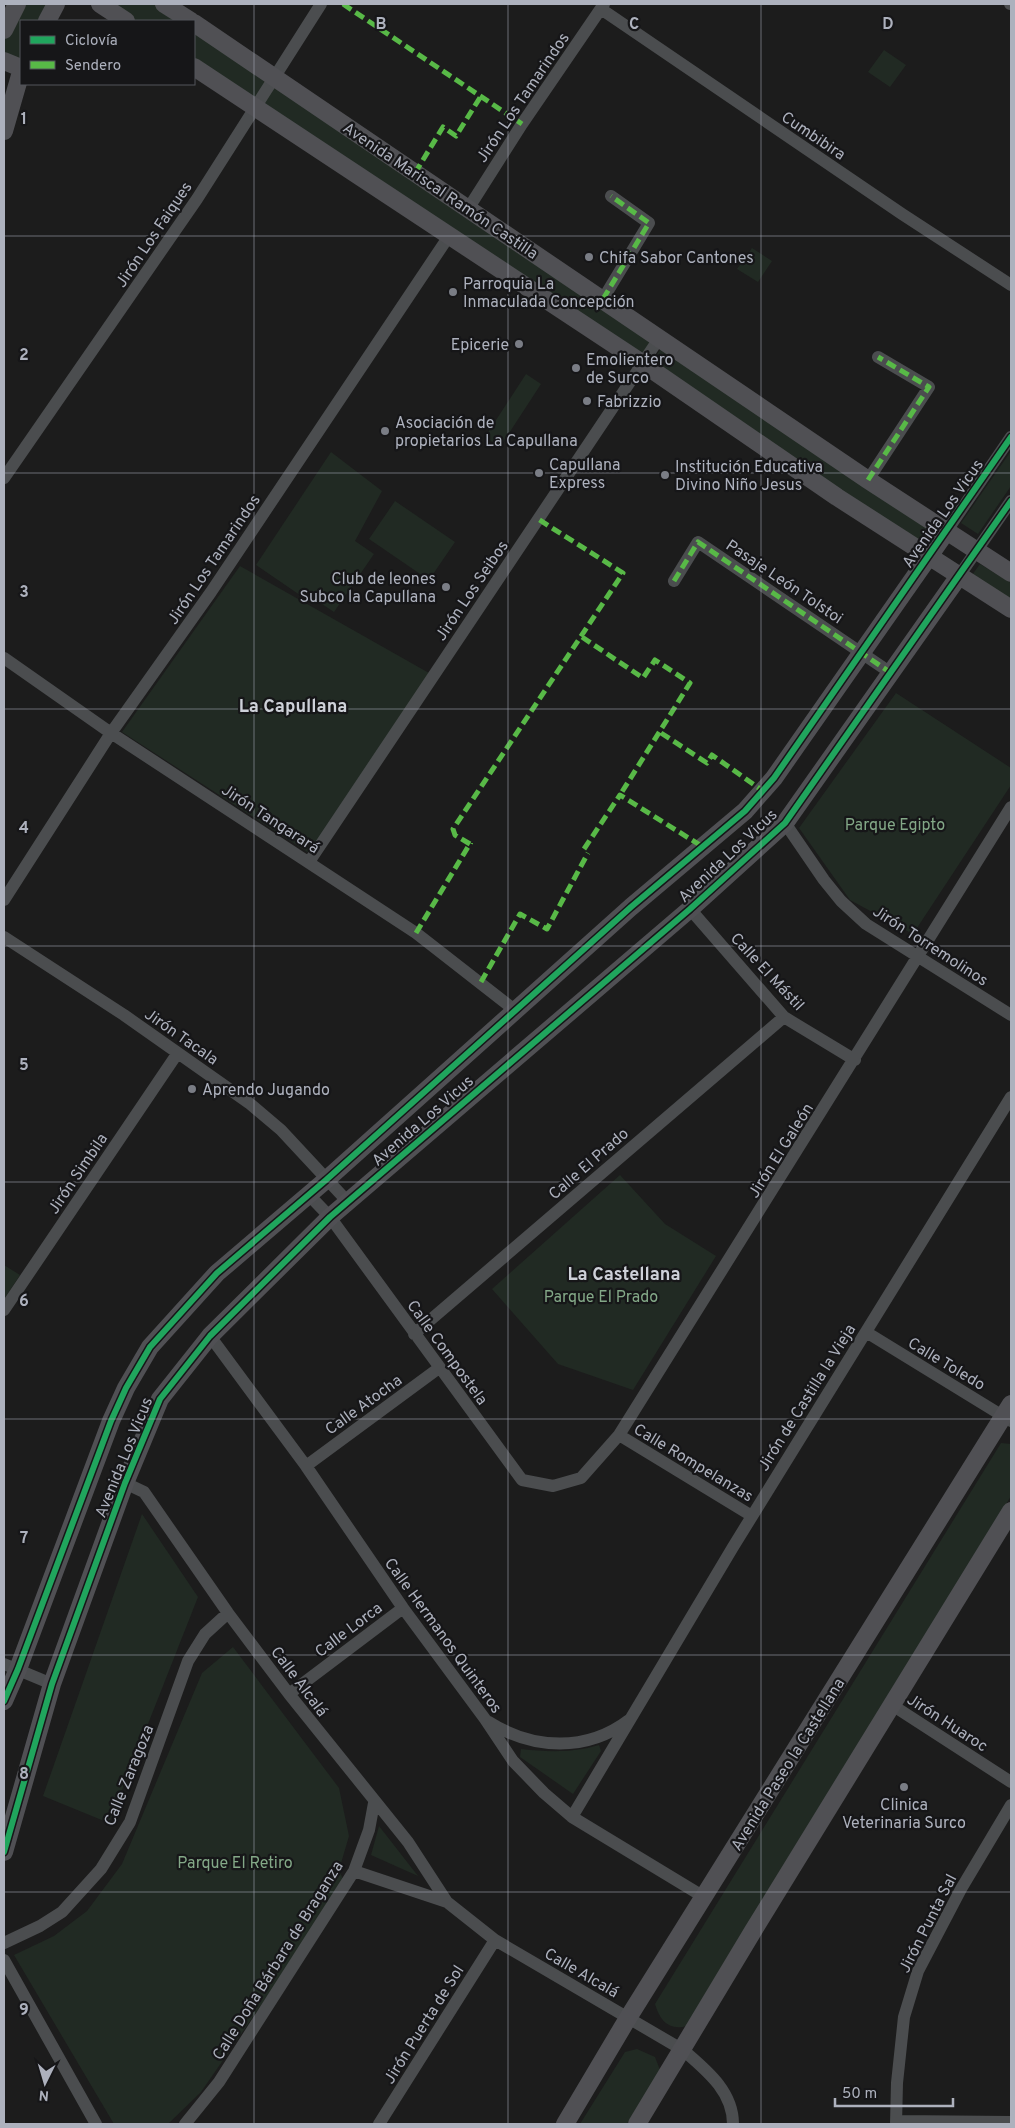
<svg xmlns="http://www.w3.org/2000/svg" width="1015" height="2128" font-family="Overpass,sans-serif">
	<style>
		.green { fill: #212a23 }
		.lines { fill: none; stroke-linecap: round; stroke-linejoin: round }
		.street { stroke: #4b4d4f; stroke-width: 12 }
		.secondary { stroke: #505054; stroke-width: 18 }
		.quiet { stroke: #58b947; stroke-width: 5; stroke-dasharray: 10 5; stroke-linecap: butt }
		.cycleway-casing { stroke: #161618; stroke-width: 9 }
		.cycleway { stroke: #20a55d; stroke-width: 6 }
		.grid { fill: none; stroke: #adb1bd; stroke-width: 1; stroke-opacity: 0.55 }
		.poi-dot { fill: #7a7d85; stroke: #161618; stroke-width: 2 }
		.labels { text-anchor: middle; stroke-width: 4.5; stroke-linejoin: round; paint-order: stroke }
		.street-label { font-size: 16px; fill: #adb1bd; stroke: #161618 }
		.poi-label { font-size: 16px; fill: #adb1bd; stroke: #161618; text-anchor: start }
		.park-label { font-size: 16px; fill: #83a887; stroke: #161618 }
		.neighbourhood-label { font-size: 18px; font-weight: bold; fill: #ced1d9; stroke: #161618 }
		.grid-label { font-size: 16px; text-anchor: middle; font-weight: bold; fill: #adb1bd; stroke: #161618; stroke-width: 4.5; stroke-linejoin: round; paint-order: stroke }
	</style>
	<rect width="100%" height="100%" fill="#1c1c1c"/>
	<!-- green -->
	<path class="green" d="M19 4H60L51 21H21V68L4 61V33Z
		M107 4H158L184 21H133Z
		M194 28 269 77 254 101 194 61Z
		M884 50 906 65 890 87 868 72Z
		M274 83 653 339 641 357 261 106Z
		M752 248 772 261 758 282 737 269Z
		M663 346 938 533 927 549 650 364Z
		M526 374 541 384 500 447 485 437Z
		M1011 451V486L978 534 961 523Z
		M331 452 382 491 355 541 374 554 334 612 316 600 313 604 256 565Z
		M395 501 455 542 429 580 369 539Z
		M980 564 1011 583V599L972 575Z
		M240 566 429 673 309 853 122 732Z
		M896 693 1011 768V785L913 934 850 900 799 828Z
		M620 1175 665 1224 716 1256 633 1390 558 1364 492 1289Z
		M4 1265 20 1275 4 1299Z
		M1001 1443 1011 1444V1496L687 2026C669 2031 660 2021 655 2004Z
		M142 1514 198 1597 109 1823 43 1796Z
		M233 1647 339 1788 349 1836 339 1870 345 1884 201 2092 168 2124H114L14 1955 54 1936 87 1911 122 1864 202 1673Z
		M599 1745 601 1751 573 1794 520 1757 521 1749C548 1752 572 1753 599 1745Z
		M379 1826 418 1876 371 1855Z
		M637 2049 655 2057 660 2070 627 2124H580L625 2052Z"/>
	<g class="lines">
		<!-- street -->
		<path class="street" d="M1010 4H1011
			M601 9 902 214 1011 285
			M468 209 522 124 604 4
			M603 299 649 223 611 196
			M4 478 197 199 321 4
			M868 480 929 387 878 357
			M946 532 1011 437
			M959 576 1011 501
			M674 581 698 542 891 673
			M4 658 111 733 416 933 516 1011
			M785 823 824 880 841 901 866 924 1011 1015
			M309 862 660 337
			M4 900 111 733 211 592 449 236
			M690 909 784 1017 855 1060
			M4 937 124 1015 249 1103 281 1130 348 1202
			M309 1195 330 1217 522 1480 553 1486 581 1478 619 1435 1011 807
			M4 1310 177 1054
			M866 1332 1011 1421
			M414 1334 784 1017
			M210 1336 306 1466 403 1608 485 1719 513 1761 544 1793 572 1817 704 1897
			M619 1435 752 1516
			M306 1466 439 1368
			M125 1483 144 1492 228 1613 289 1694 408 1842 447 1902 495 1940 683 2050C706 2070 733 2091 733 2124
			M4 1664 52 1684
			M289 1694 403 1608
			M892 1705 1011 1782
			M489 1722C533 1750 587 1752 629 1720
			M572 1817 733 1547 1011 1097
			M354 1871 447 1902
			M4 1943 40 1926 62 1912 101 1869 130 1822 188 1661 205 1634 228 1613
			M4 1960 96 2124
			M896 2121 1011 2122
			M185 2124 219 2082 354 1871 369 1830 374 1803
			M379 2124 495 1940
			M896 2124 897 2083 904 2017 918 1971 961 1889 1011 1805"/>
		<!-- secondary -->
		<path class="secondary" d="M100 4 126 21
			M164 4 191 21
			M47 21 56 4
			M194 23 868 480 1011 573
			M4 30 17 4
			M4 61 21 68
			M194 67 642 363 837 497 1011 609
			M4 131 21 72
			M4 1701 18 1669 111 1421 126 1388 150 1347 217 1273 326 1180 631 907 745 811 774 778 946 532
			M4 1852 52 1684 125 1483 160 1399 210 1336 330 1217 690 909 785 823 959 576
			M565 2124 628 2018 1011 1404
			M637 2124 753 1931 1011 1511"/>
		<!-- quiet -->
		<path class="quiet" d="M343 4 522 124
			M415 173 443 127 456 136 481 96
			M603 299 649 223 611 196
			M868 480 929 387 878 357
			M674 581 698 542 891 673
			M582 637 643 678 655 660 690 683 620 795
			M661 733 707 763 712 755 763 791
			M470 844 455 835 453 829 623 573 538 519
			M584 849 620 795 703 847
			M416 933 471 842
			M481 982 520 914 547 929 588 853"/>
		<!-- cycleway casing -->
		<g class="cycleway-casing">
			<path id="cycleway" d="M4 1701 18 1669 111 1421 126 1388 150 1347 217 1273 326 1180 631 907 745 811 774 778 1011 437
				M4 1852 52 1684 125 1483 160 1399 210 1336 330 1217 690 909 785 823 1011 501"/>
		</g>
		<!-- cycleway -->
		<use href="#cycleway" class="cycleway"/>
	</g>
	<!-- grid -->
	<path class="grid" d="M254 4V2124M508 4V2124M761 4V2124M4 236H1011M4 473H1011M4 709H1011M4 946H1011M4 1182H1011M4 1419H1011M4 1655H1011M4 1892H1011"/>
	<!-- markers -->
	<g class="poi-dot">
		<circle cx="589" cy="257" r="5"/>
		<circle cx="453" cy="292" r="5"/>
		<circle cx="519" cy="344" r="5"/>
		<circle cx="576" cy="368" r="5"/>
		<circle cx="587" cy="401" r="5"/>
		<circle cx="385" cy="431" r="5"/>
		<circle cx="539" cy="473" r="5"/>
		<circle cx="665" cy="475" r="5"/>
		<circle cx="446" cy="587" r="5"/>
		<circle cx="192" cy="1089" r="5"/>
		<circle cx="904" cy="1787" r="5"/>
	</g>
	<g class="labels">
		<!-- street labels -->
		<g class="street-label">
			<text transform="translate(522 97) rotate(-56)" y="6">Jirón Los Tamarindos</text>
			<text transform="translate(814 135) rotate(34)" y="6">Cumbibira</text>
			<text transform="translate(441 190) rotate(34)" y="6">Avenida Mariscal Ramón Castilla</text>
			<text transform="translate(153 234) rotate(-56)" y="6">Jirón Los Faiques</text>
			<text transform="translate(942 513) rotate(-55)" y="6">Avenida Los Vicus</text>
			<text transform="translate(213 559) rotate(-56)" y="6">Jirón Los Tamarindos</text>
			<text transform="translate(785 581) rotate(34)" y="6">Pasaje León Tolstoi</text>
			<text transform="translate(471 590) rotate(-56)" y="6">Jirón Los Seibos</text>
			<text transform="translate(271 818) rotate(33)" y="6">Jirón Tangarará</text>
			<text transform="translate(727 855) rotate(-43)" y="6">Avenida Los Vicus</text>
			<text transform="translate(931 945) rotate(33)" y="6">Jirón Torremolinos</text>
			<text transform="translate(768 971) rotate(47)" y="6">Calle El Mástil</text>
			<text transform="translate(182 1036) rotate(35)" y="6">Jirón Tacala</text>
			<text transform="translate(422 1120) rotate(-41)" y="6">Avenida Los Vicus</text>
			<text transform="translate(780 1150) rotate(-58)" y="6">Jirón El Galeón</text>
			<text transform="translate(588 1163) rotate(-41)" y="6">Calle El Prado</text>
			<text transform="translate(77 1173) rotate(-56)" y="6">Jirón Simbila</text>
			<text transform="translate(448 1352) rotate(54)" y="6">Calle Compostela</text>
			<text transform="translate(947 1363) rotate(31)" y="6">Calle Toledo</text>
			<text transform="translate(806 1397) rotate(-58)" y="6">Jirón de Castilla la Vieja</text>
			<text transform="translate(363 1404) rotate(-36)" y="6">Calle Atocha</text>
			<text transform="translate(123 1457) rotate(-68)" y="6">Avenida Los Vicus</text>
			<text transform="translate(694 1462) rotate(31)" y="6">Calle Rompelanzas</text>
			<text transform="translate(348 1629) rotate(-37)" y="6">Calle Lorca</text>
			<text transform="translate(444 1635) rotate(54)" y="6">Calle Hermanos Quinteros</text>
			<text transform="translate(300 1681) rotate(53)" y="6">Calle Alcalá</text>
			<text transform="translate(948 1722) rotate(33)" y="6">Jirón Huaroc</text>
			<text transform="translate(787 1764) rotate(-58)" y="6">Avenida Paseo la Castellana</text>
			<text transform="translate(128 1775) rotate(-68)" y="6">Calle Zaragoza</text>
			<text transform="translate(927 1923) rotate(-63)" y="6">Jirón Punta Sal</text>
			<text transform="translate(277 1960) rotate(-58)" y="6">Calle Doña Bárbara de Braganza</text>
			<text transform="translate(582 1972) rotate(30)" y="6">Calle Alcalá</text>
			<text transform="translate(423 2024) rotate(-58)" y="6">Jirón Puerta de Sol</text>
		</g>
		<!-- poi labels -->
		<g class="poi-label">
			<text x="599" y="263">Chifa Sabor Cantones</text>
			<text x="463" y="289">Parroquia La<tspan x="463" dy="18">Inmaculada Concepción</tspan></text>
			<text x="509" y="350" text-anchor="end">Epicerie</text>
			<text x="586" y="365">Emolientero<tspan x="586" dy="18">de Surco</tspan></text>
			<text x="597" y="407">Fabrizzio</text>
			<text x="395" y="428">Asociación de<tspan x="395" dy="18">propietarios La Capullana</tspan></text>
			<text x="549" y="470">Capullana<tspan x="549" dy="18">Express</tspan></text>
			<text x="675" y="472">Institución Educativa<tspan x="675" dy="18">Divino Niño Jesus</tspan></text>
			<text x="436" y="584" text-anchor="end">Club de leones<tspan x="436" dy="18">Subco la Capullana</tspan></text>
			<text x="202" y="1095">Aprendo Jugando</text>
			<text x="904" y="1810" text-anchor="middle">Clinica<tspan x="904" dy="18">Veterinaria Surco</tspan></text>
		</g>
		<!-- park labels -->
		<g class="park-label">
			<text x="895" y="830">Parque Egipto</text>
			<text x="601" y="1302">Parque El Prado</text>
			<text x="235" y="1868">Parque El Retiro</text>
		</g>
		<!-- neighbourhood labels -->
		<g class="neighbourhood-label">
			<text x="293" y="712">La Capullana</text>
			<text x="624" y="1280">La Castellana</text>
		</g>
	</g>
	<g class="grid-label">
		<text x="381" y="29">B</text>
		<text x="634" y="29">C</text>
		<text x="888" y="29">D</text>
		<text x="24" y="124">1</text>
		<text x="24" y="360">2</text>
		<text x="24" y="597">3</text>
		<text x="24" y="833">4</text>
		<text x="24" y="1070">5</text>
		<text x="24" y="1306">6</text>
		<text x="24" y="1543">7</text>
		<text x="24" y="1779">8</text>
		<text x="24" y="2015">9</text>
	</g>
	<!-- border -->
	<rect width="1015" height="2128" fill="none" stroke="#adb1bd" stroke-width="10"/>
	<!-- legend -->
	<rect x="20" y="20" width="175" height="65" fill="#161618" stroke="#52545a"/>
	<rect x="30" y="36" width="25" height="8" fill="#20a55d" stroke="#52545a"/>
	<text x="65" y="45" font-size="15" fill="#adb1bd">Ciclovía</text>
	<rect x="30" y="61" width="25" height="8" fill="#58b947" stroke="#52545a"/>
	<text x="65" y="70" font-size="15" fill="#adb1bd">Sendero</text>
	<!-- north arrow -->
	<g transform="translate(45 2083) rotate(185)" stroke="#161618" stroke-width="4" paint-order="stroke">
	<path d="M0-4L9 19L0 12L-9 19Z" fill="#adb1bd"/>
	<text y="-8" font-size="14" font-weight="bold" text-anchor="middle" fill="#adb1bd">N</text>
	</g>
	<!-- scale -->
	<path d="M835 2098v8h118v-8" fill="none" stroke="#adb1bd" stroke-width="2.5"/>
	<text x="842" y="2098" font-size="15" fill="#adb1bd" stroke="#161618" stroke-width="4" paint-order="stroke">50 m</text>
</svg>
